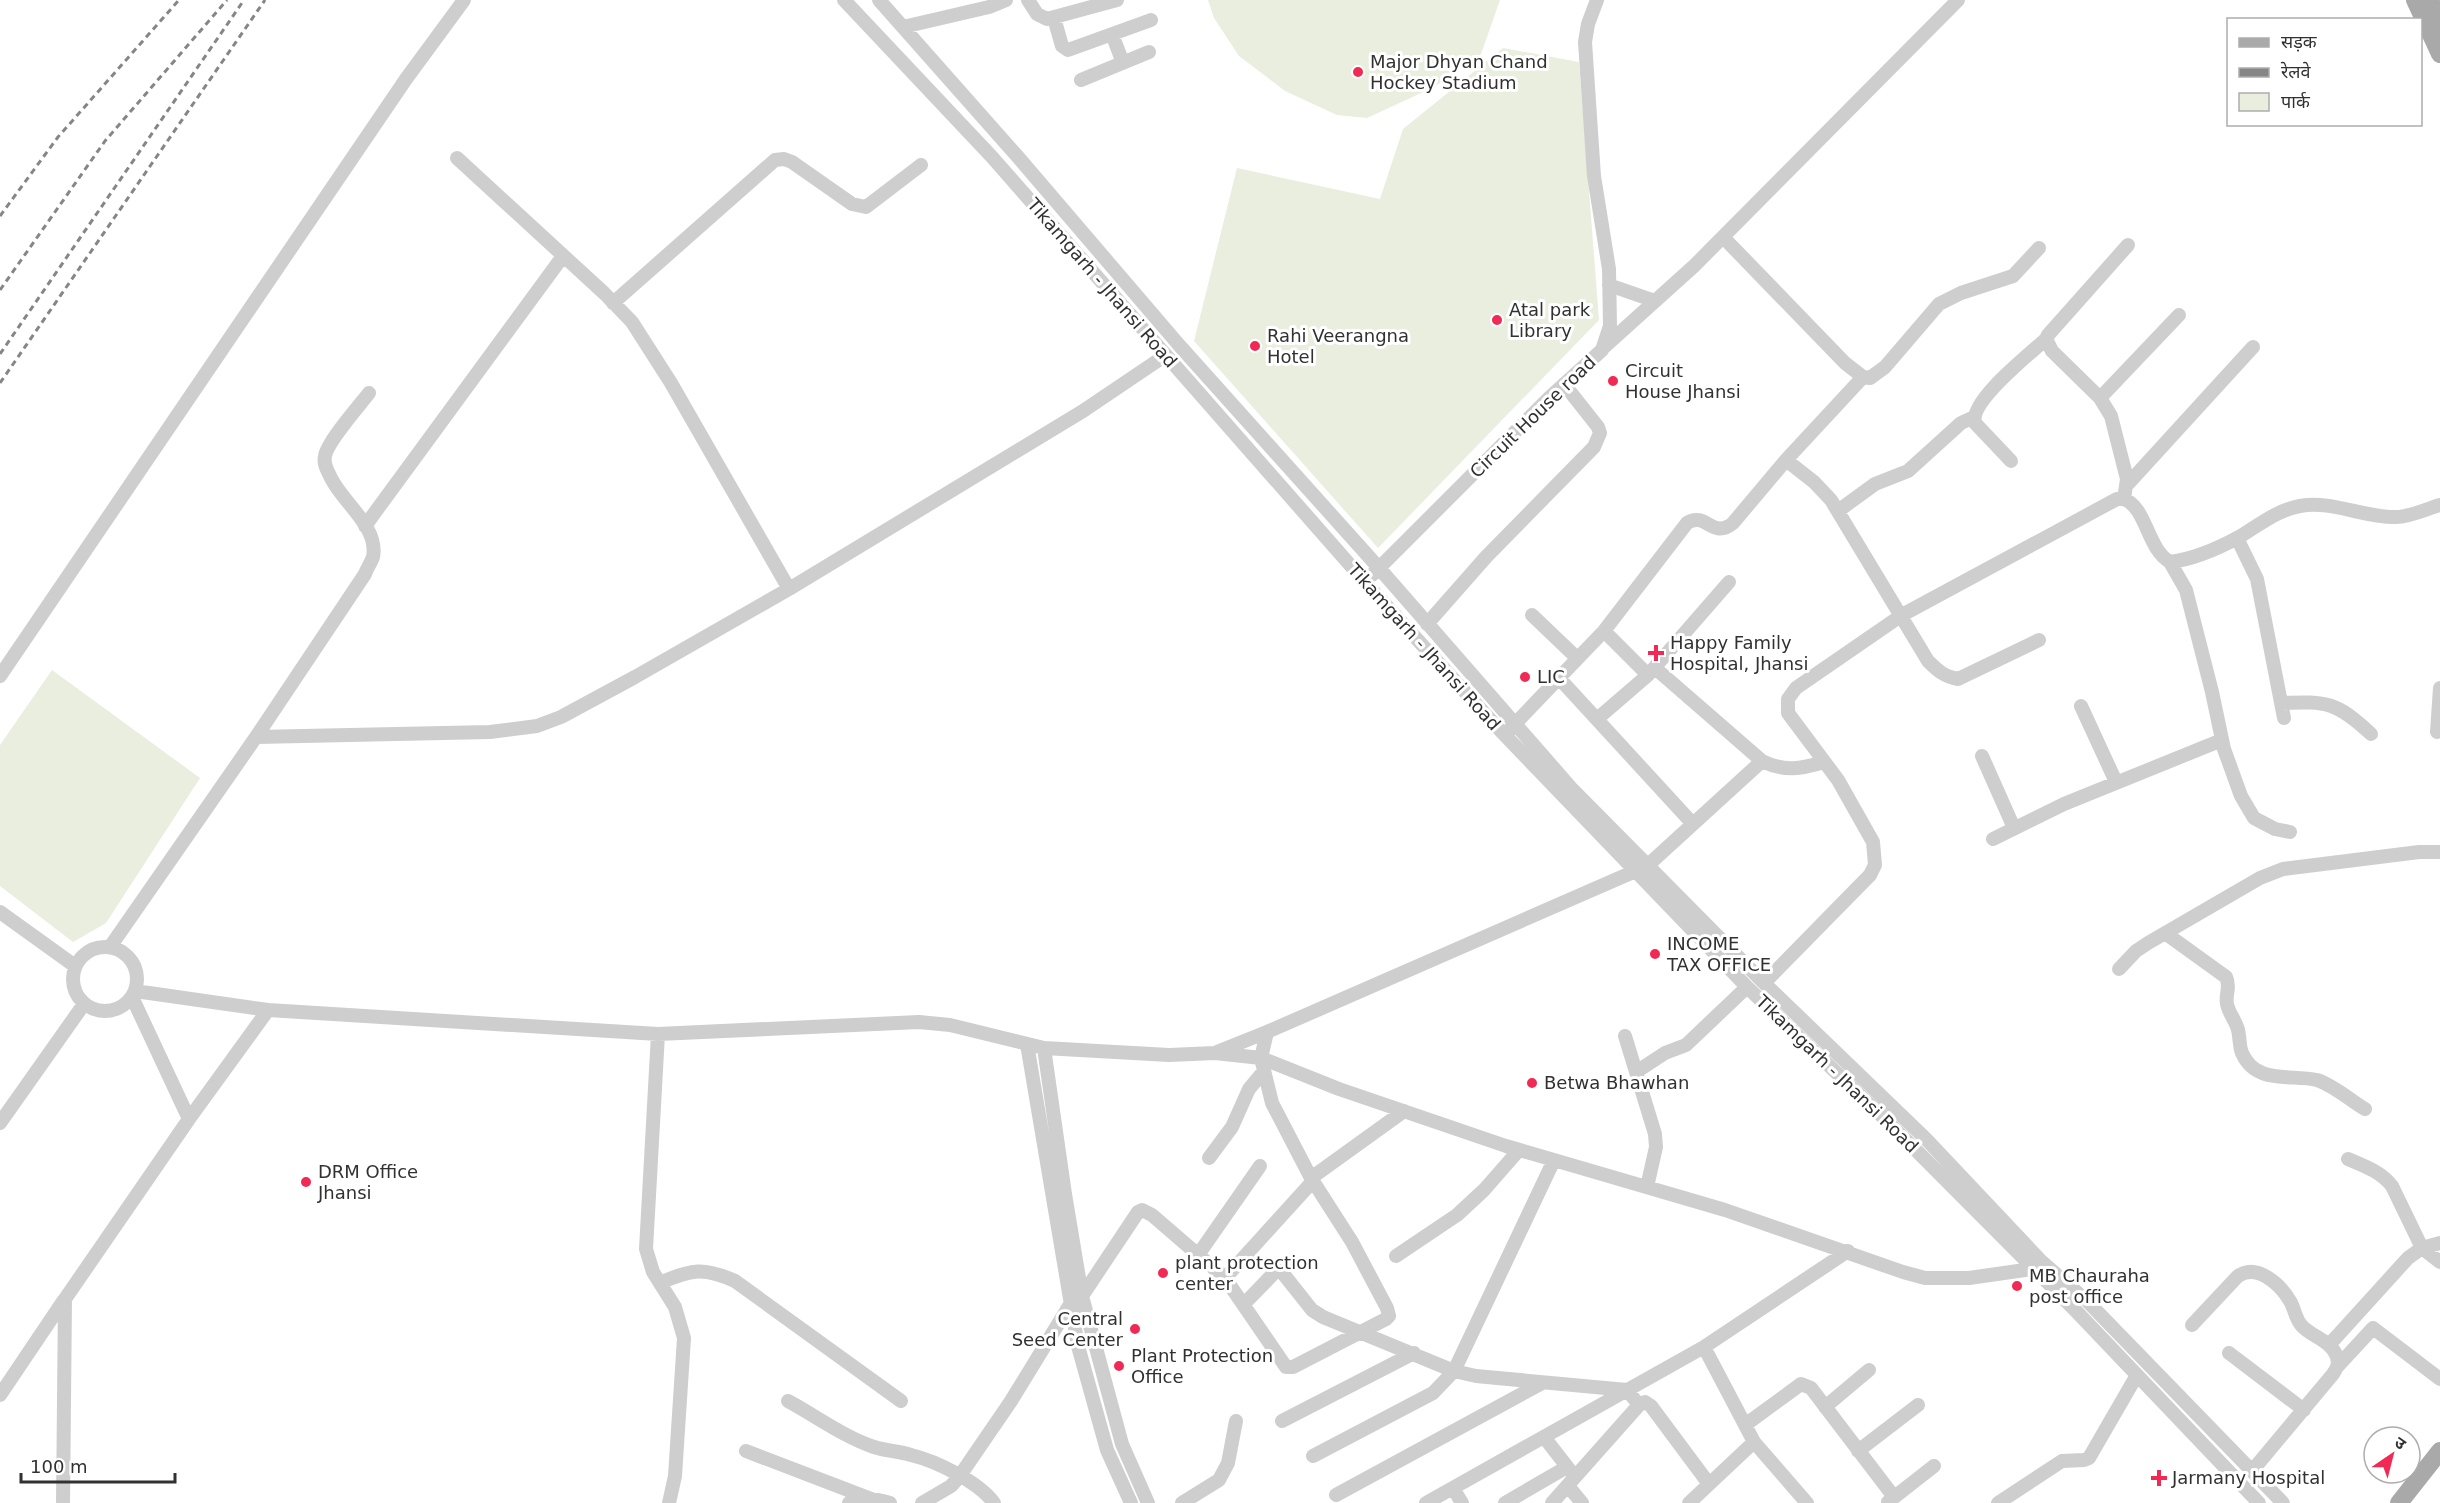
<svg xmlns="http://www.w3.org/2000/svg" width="2440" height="1503" font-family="'DejaVu Sans','Noto Sans Devanagari',sans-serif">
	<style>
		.green { fill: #e9eede }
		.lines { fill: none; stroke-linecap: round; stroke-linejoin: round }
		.minor { stroke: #cecece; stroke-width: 14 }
		.major { stroke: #a9a9a9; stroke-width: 18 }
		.rail { stroke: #868686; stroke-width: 3; stroke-dasharray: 6 4.5; stroke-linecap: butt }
		.poi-dot { fill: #f02a54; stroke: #fff; stroke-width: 2 }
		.labels { text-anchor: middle; stroke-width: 6; stroke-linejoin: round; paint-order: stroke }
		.poi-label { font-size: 18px; fill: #313131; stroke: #fff; text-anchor: start }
		.street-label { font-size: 18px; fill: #313131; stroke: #fff }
	</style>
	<rect width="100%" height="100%" fill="#fff"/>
	<!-- green -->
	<path class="green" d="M1208 0H1500L1481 54 1434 87 1367 118 1337 115 1285 91 1239 56 1214 18Z
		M1503 48 1579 62 1599 320 1378 548 1194 341 1237 168 1380 199 1403 129Z
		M52 670 200 778 106 923 73 942 0 886V745Z"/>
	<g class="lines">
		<!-- minor -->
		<path class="minor" d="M844 0 992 157 1365 582 1496 726 1747 987 1889 1123 2076 1311 2259 1503
			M879 0 1018 157 1179 345 1379 568 1572 789 1764 983 1926 1139 2041 1261 2087 1301 2283 1503
			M1028 0 1037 14 1047 19 1117 0
			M1054 18 1062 46 1068 50 1151 20
			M903 27 989 7 1006 0
			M1112 34 1123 63
			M1081 80 1149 52
			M457 158 604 293 632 322 671 383 789 589
			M1723 237 1845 363 1863 377 1870 378 1885 367 1939 304 1961 293 2013 276 2039 248
			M1609 285 1655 301
			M613 303 775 160 784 159 792 162 852 204 866 207 921 165
			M1603 348 1694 266 1958 0
			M2100 398 2179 315
			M1786 460 1814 482 1831 500 1928 661C1938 671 1945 677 1958 679L2039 640
			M2011 461 1975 423C1969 401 2030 354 2046 339
			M2126 486 2253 347
			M2124 499 2127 479 2111 416 2100 398 2052 351 2046 339 2048 335 2128 245
			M1838 511 1875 484 1908 471 1961 423 1974 417
			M365 526 563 256
			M2237 538 2257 579 2284 718
			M2170 562 2186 590 2212 692 2224 749 2241 796 2254 818 2275 829 2290 832
			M1372 575 1549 398 1602 350 1610 326 1609 269 1594 176 1585 42 1588 24 1597 0
			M1532 615 1577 658
			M1427 624 1486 557 1594 447 1600 433 1598 427 1564 384
			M1604 631 1648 675 1729 582
			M1655 668 1762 761C1784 772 1801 769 1824 762
			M0 676 406 79 464 0
			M1558 677 1693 824
			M2282 703C2327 701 2337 702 2371 734
			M2081 706 2116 782
			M1597 719 1648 675
			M1510 729 1604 631 1687 523C1706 511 1713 540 1733 523L1786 460 1863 377
			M2437 732 2440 688
			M256 737 490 732 537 726 561 717 635 677 789 589 1083 411 1166 355
			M1982 756 2014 828
			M1993 839 2064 804 2222 740
			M0 912 75 966
			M2165 933 2226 977C2231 987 2225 994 2227 1004 2229 1014 2236 1021 2238 1030 2240 1037 2239 1046 2242 1053 2256 1085 2291 1074 2317 1080 2333 1085 2350 1100 2365 1109
			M73 979a32 32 0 1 1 64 0a32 32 0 1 1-64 0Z
			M110 947 256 737 365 574C367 568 371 563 373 557 379 527 343 503 331 478 328 471 323 465 325 456 327 442 359 406 369 393
			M2119 969 2136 951 2148 943 2260 878 2283 869 2419 852H2440
			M1764 983 1870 875 1875 865 1873 842 1838 780 1788 713V699L1796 688 1902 615 2117 499H2124C2147 508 2147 549 2170 562 2194 559 2219 548 2239 537 2259 525 2277 510 2300 506 2332 500 2364 518 2396 517 2411 517 2426 509 2440 505
			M135 991 268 1010 658 1034 919 1022 950 1025 1044 1048 1169 1055 1215 1053 1261 1058 1339 1089 1506 1146 1725 1210 1903 1272 1925 1278H1969L2032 1269 2036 1265
			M658 1034 646 1249 653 1272 675 1307 684 1338 675 1476 669 1503
			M1625 1036 1655 1134 1656 1147 1647 1187
			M1027 1044 1078 1346 1107 1450 1131 1503
			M1044 1048 1065 1194 1082 1296 1122 1444 1148 1503
			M1217 1052 1267 1032
			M1636 1072 1665 1053 1686 1045 1747 987
			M189 1119 268 1010
			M0 1123 84 1004
			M1209 1158 1232 1127 1249 1089 1264 1071
			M2348 1159C2364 1166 2380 1171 2392 1186L2422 1248 2440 1243
			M1311 1178 1272 1103 1261 1058 1267 1032 1647 866 1762 761
			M1198 1255 1260 1166
			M1396 1256 1457 1215 1484 1190 1519 1150
			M1225 1278 1313 1181
			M660 1283C691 1269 704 1267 735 1281L901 1401
			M1244 1304 1275 1272 1281 1271 1312 1310 1323 1317 1454 1371 1476 1376 1627 1390 1639 1405 1552 1503
			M2192 1325 2237 1277C2256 1262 2280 1284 2290 1301 2295 1309 2295 1319 2302 1326 2312 1337 2332 1341 2337 1357 2339 1364 2337 1368 2333 1374L2252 1471
			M2329 1345 2408 1258 2422 1248 2440 1262
			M1704 1347 1754 1442 1807 1503
			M2229 1353 2304 1410
			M2337 1367 2373 1328 2440 1379
			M0 1395 64 1300
			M788 1401C816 1416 844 1437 874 1447 886 1451 899 1451 911 1455 936 1461 979 1482 994 1503
			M1639 1405 1645 1402 1651 1406 1709 1484
			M1825 1407 1869 1370
			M1282 1421 1414 1353
			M1745 1425 1801 1384 1811 1388 1894 1497
			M1544 1437 1572 1473
			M746 1451 874 1500
			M1858 1451 1918 1405
			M1313 1456 1433 1393 1454 1371 1554 1160
			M1568 1486 1582 1503
			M1453 1488 1462 1503
			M1336 1495 1542 1383
			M1888 1502 1934 1466
			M63 1503 65 1299 189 1119 132 997
			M849 1503C863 1497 877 1499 890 1503
			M922 1503 951 1486 959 1477 1011 1401 1071 1303 1082 1296 1138 1212 1142 1210 1152 1215 1225 1278 1286 1367H1293L1386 1319 1389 1316 1387 1308 1352 1242 1311 1178 1404 1111
			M1182 1503 1219 1480 1228 1463 1236 1421
			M1426 1503 1704 1347 1848 1251
			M1505 1503 1567 1467
			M1689 1503 1754 1442
			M1998 1503 2062 1461 2084 1460 2089 1458 2137 1375"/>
		<!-- major -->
		<path class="major" d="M2415 0 2440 54
			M2430 0 2440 25
			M2399 1503 2440 1451"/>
		<!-- rail -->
		<path class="rail" d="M0 216 58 137 179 0
			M0 290 105 141 227 0
			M0 354 244 0
			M0 383 265 0"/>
	</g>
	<!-- markers -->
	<g class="poi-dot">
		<circle cx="1358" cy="72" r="6"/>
		<circle cx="1497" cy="320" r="6"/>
		<circle cx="1255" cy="346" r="6"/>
		<circle cx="1613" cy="381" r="6"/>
		<path d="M1653 644h6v6h6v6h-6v6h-6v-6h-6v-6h6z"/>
		<circle cx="1525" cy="677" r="6"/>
		<circle cx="1655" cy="954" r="6"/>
		<circle cx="1532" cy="1083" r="6"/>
		<circle cx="306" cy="1182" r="6"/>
		<circle cx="1163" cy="1273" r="6"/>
		<circle cx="2017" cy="1286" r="6"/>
		<circle cx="1135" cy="1329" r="6"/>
		<circle cx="1119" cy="1366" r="6"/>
		<path d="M2156 1469h6v6h6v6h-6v6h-6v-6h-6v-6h6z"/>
	</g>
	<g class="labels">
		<!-- poi labels -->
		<g class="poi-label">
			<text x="1370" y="68">Major Dhyan Chand<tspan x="1370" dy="21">Hockey Stadium</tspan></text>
			<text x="1509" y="316">Atal park<tspan x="1509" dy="21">Library</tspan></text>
			<text x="1267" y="342">Rahi Veerangna<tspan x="1267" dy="21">Hotel</tspan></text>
			<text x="1625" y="377">Circuit<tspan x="1625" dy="21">House Jhansi</tspan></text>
			<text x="1670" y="649">Happy Family<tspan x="1670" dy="21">Hospital, Jhansi</tspan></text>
			<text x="1537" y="683">LIC</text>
			<text x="1667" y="950">INCOME<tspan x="1667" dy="21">TAX OFFICE</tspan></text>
			<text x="1544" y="1089">Betwa Bhawhan</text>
			<text x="318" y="1178">DRM Office<tspan x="318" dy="21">Jhansi</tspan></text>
			<text x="1175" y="1269">plant protection<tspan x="1175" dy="21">center</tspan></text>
			<text x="2029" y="1282">MB Chauraha<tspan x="2029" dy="21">post office</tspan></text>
			<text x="1123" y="1325" text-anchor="end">Central<tspan x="1123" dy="21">Seed Center</tspan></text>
			<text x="1131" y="1362">Plant Protection<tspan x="1131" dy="21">Office</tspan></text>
			<text x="2172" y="1484">Jarmany Hospital</text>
		</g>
		<!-- street labels -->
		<g class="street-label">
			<text transform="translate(1102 283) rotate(49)" y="6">Tikamgarh - Jhansi Road</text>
			<text transform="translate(1533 417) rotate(-44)" y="6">Circuit House road</text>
			<text transform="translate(1424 647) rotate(48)" y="6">Tikamgarh - Jhansi Road</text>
			<text transform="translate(1837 1074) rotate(44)" y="6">Tikamgarh - Jhansi Road</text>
		</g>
	</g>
	<!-- legend -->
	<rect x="2227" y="18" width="195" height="108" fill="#ffffff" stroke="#adadad" stroke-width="1.5"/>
	<rect x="2239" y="38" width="30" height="9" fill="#a9a9a9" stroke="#adadad" stroke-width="1.5"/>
	<text x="2281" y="48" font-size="18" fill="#313131">सड़क</text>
	<rect x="2239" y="68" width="30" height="9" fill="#868686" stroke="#adadad" stroke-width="1.5"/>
	<text x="2281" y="78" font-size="18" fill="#313131">रेलवे</text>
	<rect x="2239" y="93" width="30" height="18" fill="#e9eede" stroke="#adadad" stroke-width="1.5"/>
	<text x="2281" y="108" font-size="18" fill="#313131">पार्क</text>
	<!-- north arrow -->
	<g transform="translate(2392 1455) rotate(35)"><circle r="28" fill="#ffffff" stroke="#adadad" stroke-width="1.5"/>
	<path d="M0-4.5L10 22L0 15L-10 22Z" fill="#f02a54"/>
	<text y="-9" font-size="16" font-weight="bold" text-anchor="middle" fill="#313131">उ</text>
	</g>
	<!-- scale -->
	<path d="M21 1473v9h154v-9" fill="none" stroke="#313131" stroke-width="3"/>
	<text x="30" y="1473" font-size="18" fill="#313131" stroke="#ffffff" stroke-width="4.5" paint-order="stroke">100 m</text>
</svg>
